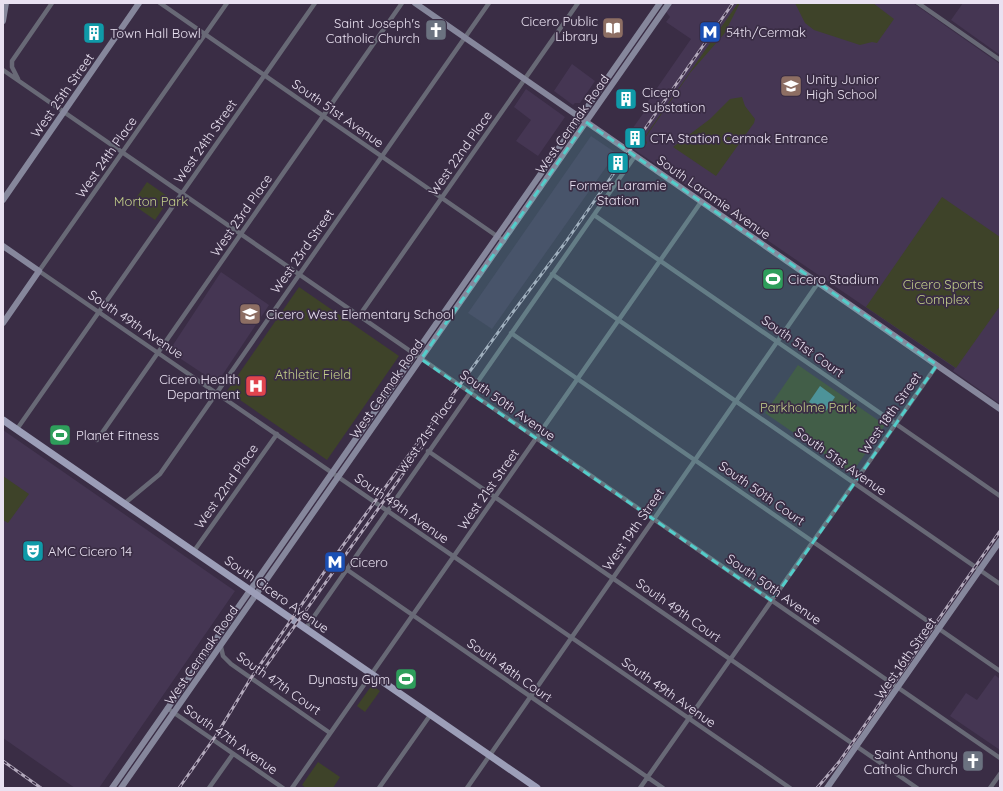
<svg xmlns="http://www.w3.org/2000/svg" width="1003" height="791" font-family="Quicksand,sans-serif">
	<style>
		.built { fill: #453653 }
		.green { fill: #3e4329 }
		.water { fill: #4b858e }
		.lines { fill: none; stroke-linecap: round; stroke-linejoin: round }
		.street { stroke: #686976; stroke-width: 4.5 }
		.secondary { stroke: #86879c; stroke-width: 6 }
		.primary { stroke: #9c9eb8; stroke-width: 7 }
		.rail-casing { stroke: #b3a9bc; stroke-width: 3 }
		.rail { stroke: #3a2d45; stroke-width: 1.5; stroke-dasharray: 4.5; stroke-linecap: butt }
		.marked { fill: #53cdca; fill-opacity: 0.2; stroke: #53cdca; stroke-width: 3; stroke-dasharray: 8 5; stroke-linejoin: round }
		.labels { text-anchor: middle; stroke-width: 3.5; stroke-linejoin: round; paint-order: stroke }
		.poi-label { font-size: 13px; fill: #e9e1f1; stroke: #3a2d45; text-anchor: start }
		.street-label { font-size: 13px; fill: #e9e1f1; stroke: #3a2d45 }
		.park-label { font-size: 13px; fill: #c3cf8a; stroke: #3a2d45 }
	</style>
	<rect width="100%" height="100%" fill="#3a2d45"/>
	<!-- built -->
	<path class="built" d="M673 3H913L1000 64V404L953 371 955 368 623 142 647 108 646 104 691 39 666 22 670 17 666 12Z
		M963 3H1000V55L951 20Z
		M572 64 595 81 580 103H575L573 105 554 91Z
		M526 89 565 117 538 156 516 141 531 120 514 107Z
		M591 136 616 153 492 329 468 313Z
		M221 272 269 305 217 383 169 351Z
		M3 430 235 591 99 788H75L3 738Z
		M995 675 1000 679V750L950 716 966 693 977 700Z"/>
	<!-- green -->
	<path class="green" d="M738 3H740L724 34 690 73 645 138 647 143 643 148 639 145Z
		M795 3H873L894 19 877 43 872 42 860 45 814 30 805 23Z
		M742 97 745 106 755 119 754 123 716 176 673 147 710 119 730 99Z
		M147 182 170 198 155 220 132 204Z
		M942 197 1000 237V306L956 368 866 307Z
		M299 287 399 356 327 460 227 391Z
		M798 365 885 425 852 473 765 413Z
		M3 476 29 494 8 523 3 520Z
		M372 685 380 691 365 712 357 706Z
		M318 762 340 777 333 788H306L302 785Z"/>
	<!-- water -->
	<path class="water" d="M820 386 835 397 826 411H823L809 402Z"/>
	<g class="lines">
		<!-- street -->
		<path class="street" d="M160 3 504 241
			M227 3 39 271 790 788
			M918 3 1000 60
			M3 70 1000 758
			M18 79 12 67V61L52 3
			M594 215 1000 496
			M552 274 1000 584
			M359 316 578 3
			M511 333 1000 671
			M17 429 315 3
			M97 440 402 3
			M428 451 917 788
			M125 503 160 474 489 3
			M194 551 277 434
			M346 569 663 788
			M306 628 635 156
			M221 647 223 656 231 664 330 733
			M167 708 283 788
			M209 788 233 754
			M292 788 701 202
			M379 788 431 714
			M467 788 818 283
			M640 788 937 365
			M990 788 1000 774"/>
		<!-- secondary -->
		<path class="secondary" d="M415 3 1000 409
			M3 21 6 3
			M3 200 139 3
			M3 246 39 271 3 323
			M112 788 660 3
			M121 788 669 3
			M827 788 1000 541"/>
		<!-- primary -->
		<path class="primary" d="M3 420 537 788"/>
		<!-- rail casing -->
		<g class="rail-casing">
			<path id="rail" d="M264 669 423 446
				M3 761 41 788
				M179 788 217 734 251 678 336 555 513 312 565 243 733 3
				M817 788 839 762 1000 531"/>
		</g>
		<!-- rail -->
		<use href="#rail" class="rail"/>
	</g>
	<!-- marked area -->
	<path class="marked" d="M586 122 937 365 772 601 421 359Z"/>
	<!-- icons -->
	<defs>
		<g id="library-square" transform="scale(1.15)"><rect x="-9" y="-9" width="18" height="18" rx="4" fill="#8d6e63" stroke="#3a2d45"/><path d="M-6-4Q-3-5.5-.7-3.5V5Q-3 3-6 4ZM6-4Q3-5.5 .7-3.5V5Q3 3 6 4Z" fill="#fff"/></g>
		<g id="church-square" transform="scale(1.15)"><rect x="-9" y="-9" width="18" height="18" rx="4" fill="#6b7280" stroke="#3a2d45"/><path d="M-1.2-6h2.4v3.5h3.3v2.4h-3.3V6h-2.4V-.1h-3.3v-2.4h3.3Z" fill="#fff"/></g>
		<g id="metro-square" transform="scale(1.15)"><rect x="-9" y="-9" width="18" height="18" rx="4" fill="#1a4fb4" stroke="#3a2d45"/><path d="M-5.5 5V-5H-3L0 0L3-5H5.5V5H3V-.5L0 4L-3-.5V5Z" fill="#fff"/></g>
		<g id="building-square" transform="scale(1.15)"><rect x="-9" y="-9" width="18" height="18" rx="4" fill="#0f9aa8" stroke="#3a2d45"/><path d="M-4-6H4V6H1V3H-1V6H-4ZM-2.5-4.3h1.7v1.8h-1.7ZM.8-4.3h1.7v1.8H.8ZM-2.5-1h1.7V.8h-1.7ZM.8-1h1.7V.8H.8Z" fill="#fff"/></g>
		<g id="school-square" transform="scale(1.15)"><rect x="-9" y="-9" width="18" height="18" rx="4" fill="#8d6e63" stroke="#3a2d45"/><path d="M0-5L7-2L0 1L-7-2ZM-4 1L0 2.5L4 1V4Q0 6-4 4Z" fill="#fff"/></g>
		<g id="stadium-square" transform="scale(1.15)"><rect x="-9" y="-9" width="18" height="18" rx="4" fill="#2e9e5b" stroke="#3a2d45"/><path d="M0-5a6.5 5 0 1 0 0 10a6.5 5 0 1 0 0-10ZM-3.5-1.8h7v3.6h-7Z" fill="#fff"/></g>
		<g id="hospital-square" transform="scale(1.15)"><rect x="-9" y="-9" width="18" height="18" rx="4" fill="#e0444e" stroke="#3a2d45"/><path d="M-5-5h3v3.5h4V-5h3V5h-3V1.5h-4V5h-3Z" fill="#fff"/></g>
		<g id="theatre-square" transform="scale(1.15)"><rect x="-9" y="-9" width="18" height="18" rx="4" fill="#0f9aa8" stroke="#3a2d45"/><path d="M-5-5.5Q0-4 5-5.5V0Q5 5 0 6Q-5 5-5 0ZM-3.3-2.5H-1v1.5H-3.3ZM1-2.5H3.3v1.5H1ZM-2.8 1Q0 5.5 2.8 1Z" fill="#fff"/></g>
	</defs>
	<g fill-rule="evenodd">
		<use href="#library-square" x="613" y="28"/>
		<use href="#church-square" x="436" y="30"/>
		<use href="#metro-square" x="710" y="32"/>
		<use href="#building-square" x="94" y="33"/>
		<use href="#school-square" x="791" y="86"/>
		<use href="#building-square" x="626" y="99"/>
		<use href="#building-square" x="635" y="138"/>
		<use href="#building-square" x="618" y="163"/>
		<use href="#stadium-square" x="773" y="279"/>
		<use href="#school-square" x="250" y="314"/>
		<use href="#hospital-square" x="256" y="386"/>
		<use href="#stadium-square" x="60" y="435"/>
		<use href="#theatre-square" x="33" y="551"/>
		<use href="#metro-square" x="335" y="562"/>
		<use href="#stadium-square" x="406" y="679"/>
		<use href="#church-square" x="973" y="761"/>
	</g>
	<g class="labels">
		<!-- poi labels -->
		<g class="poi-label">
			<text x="598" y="26" text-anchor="end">Cicero Public<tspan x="598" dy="15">Library</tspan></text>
			<text x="420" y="28" text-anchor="end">Saint Joseph's<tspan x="420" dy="15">Catholic Church</tspan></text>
			<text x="726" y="37">54th/Cermak</text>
			<text x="110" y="38">Town Hall Bowl</text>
			<text x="806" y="84">Unity Junior<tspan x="806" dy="15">High School</tspan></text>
			<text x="642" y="97">Cicero<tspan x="642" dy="15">Substation</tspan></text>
			<text x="650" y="143">CTA Station Cermak Entrance</text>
			<text x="618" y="190" text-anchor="middle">Former Laramie<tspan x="618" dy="15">Station</tspan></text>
			<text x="788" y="284">Cicero Stadium</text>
			<text x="266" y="319">Cicero West Elementary School</text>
			<text x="240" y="384" text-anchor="end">Cicero Health<tspan x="240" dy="15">Department</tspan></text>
			<text x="76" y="440">Planet Fitness</text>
			<text x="48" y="556">AMC Cicero 14</text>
			<text x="350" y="567">Cicero</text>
			<text x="390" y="684" text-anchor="end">Dynasty Gym</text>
			<text x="958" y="759" text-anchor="end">Saint Anthony<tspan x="958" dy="15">Catholic Church</tspan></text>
		</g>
		<!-- street labels -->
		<g class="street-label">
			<text transform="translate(62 95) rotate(-55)" y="5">West 25th Street</text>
			<text transform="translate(338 113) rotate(35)" y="5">South 51st Avenue</text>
			<text transform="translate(572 124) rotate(-55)" y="5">West Cermak Road</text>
			<text transform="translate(205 141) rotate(-55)" y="5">West 24th Street</text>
			<text transform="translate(460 153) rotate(-55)" y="5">West 22nd Place</text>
			<text transform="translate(106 157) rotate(-55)" y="5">West 24th Place</text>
			<text transform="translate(714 197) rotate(35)" y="5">South Laramie Avenue</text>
			<text transform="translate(241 215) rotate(-55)" y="5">West 23rd Place</text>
			<text transform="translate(302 251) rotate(-55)" y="5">West 23rd Street</text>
			<text transform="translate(136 324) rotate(34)" y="5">South 49th Avenue</text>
			<text transform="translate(803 346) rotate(35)" y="5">South 51st Court</text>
			<text transform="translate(386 389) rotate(-55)" y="5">West Cermak Road</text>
			<text transform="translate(508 405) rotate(35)" y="5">South 50th Avenue</text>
			<text transform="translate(890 413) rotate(-55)" y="5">West 18th Street</text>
			<text transform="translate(426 434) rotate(-55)" y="5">West 21st Place</text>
			<text transform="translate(841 461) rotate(35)" y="5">South 51st Avenue</text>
			<text transform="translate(226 486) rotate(-55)" y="5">West 22nd Place</text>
			<text transform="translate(488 489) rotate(-55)" y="5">West 21st Street</text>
			<text transform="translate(762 493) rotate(35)" y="5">South 50th Court</text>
			<text transform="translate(402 508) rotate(35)" y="5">South 49th Avenue</text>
			<text transform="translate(633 529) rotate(-55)" y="5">West 19th Street</text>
			<text transform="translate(774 589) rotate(35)" y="5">South 50th Avenue</text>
			<text transform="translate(277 594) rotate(35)" y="5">South Cicero Avenue</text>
			<text transform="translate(679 610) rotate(35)" y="5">South 49th Court</text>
			<text transform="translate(201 655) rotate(-55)" y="5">West Cermak Road</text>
			<text transform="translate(905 658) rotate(-55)" y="5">West 16th Street</text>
			<text transform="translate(510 670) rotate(35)" y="5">South 48th Court</text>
			<text transform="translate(279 683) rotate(35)" y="5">South 47th Court</text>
			<text transform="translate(669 692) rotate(35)" y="5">South 49th Avenue</text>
			<text transform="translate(231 739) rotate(35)" y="5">South 47th Avenue</text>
		</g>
		<!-- park labels -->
		<g class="park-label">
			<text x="151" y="206">Morton Park</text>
			<text x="943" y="289">Cicero Sports<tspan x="943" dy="15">Complex</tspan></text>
			<text x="313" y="379">Athletic Field</text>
			<text x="808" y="412">Parkholme Park</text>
		</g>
	</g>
	<!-- border -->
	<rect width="1003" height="791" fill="none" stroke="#e9e1f1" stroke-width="8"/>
</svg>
